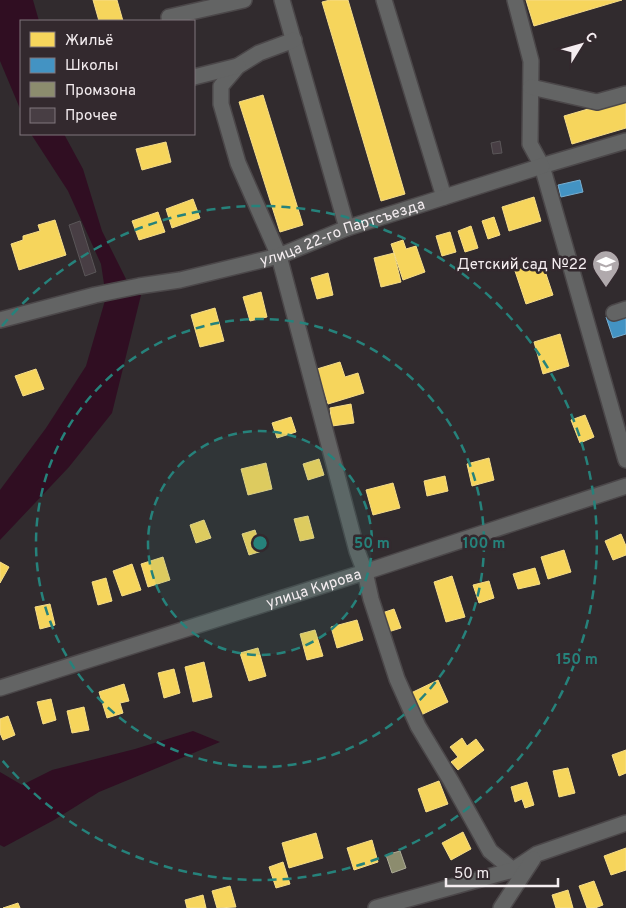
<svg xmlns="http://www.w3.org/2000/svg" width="626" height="908" font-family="Overpass,sans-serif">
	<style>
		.water { fill: #300e22 }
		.homes { fill: #f6d55c; stroke: #f5dc88 }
		.schools { fill: #4393c3; stroke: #78aed0 }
		.industry { fill: #8c8c6e; stroke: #aba995 }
		.building { fill: #483e44; stroke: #5a5658 }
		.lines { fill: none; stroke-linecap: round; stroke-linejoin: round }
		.minor-casing { stroke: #4b4749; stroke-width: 18 }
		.minor { stroke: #636464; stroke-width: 15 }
		.ring { fill: none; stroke: #26827b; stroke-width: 2.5; stroke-dasharray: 9 6 }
		.labels { text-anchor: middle; stroke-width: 5; stroke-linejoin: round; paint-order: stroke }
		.street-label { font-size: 15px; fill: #f4edf0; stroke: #33292e }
		.poi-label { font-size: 15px; fill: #f4edf0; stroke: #33292e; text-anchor: end }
		.centre { fill: #26827b; stroke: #33292e; stroke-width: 2.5 }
		.ring-label { font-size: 15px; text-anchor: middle; font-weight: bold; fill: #26827b; stroke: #33292e; stroke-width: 5; stroke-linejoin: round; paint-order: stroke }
	</style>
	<rect width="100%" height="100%" fill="#312b2e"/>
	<!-- water -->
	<path class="water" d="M0 0H33L39 21H21V111L0 61Z
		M31 134H64L83 169 102 231 134 295H141L112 413 69 467 0 540V490L46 428 86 366 106 297 101 264 68 191Z
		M193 731 220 742 99 792 54 820 4 847 0 845V772L22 785 52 770 135 749Z"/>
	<!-- homes -->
	<path class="homes" d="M93 0H117L123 21H99Z
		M330 0H348L405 194 381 201 322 2Z
		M526 0H622L534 26Z
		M263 95 303 225 280 232 239 102Z
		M626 98V128L572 144 564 116Z
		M166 142 171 162 142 170 136 149Z
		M534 197 541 221 509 231 502 207Z
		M193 199 200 218 172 228 166 209Z
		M158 212 165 232 139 240 132 221Z
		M494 217 500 235 488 239 482 221Z
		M55 220 66 255 19 270 11 244 23 240V236L40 231 38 225Z
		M471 226 478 248 465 252 458 231Z
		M450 232 456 252 442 256 436 236Z
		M403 240 406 249 416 246 425 272 403 280 391 244Z
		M394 253 401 282 381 287 374 258Z
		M542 262 553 295 526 304 515 271Z
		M328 273 333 295 317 299 311 278Z
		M261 292 267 317 250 321 243 297Z
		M215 308 224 341 200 347 191 315Z
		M560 334 569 366 543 374 534 342Z
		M340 362 345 377 358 373 364 393 328 404 317 369Z
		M36 369 44 389 23 396 15 376Z
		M351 404 354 423 332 426 330 408Z
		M585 415 594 437 580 443 571 420Z
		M291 417 296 432 277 438 272 423Z
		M489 458 494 480 472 486 467 464Z
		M319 459 324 475 308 480 303 464Z
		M266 463 272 489 248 495 241 469Z
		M445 476 448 491 427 496 424 481Z
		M393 483 400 508 373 515 366 490Z
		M308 516 314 538 300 541 294 519Z
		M204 520 211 538 196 543 190 525Z
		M255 530 262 551 249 555 242 534Z
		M621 534 626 546V555L613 560 605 541Z
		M564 550 571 572 548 579 541 557Z
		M163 557 170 580 148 587 141 564Z
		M0 562 9 567 0 583Z
		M132 564 141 590 122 596 113 571Z
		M535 568 540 584 518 589 513 574Z
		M452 576 465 617 446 622 434 582Z
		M106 578 112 601 98 605 92 582Z
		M489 581 494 598 479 603 473 585Z
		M50 604 55 625 40 629 35 607Z
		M394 609 401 628 388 632 382 613Z
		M357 620 363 640 337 648 331 627Z
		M315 630 323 656 307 660 300 634Z
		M258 648 266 676 249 681 240 653Z
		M204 662 212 697 193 702 185 667Z
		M174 669 180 693 164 698 158 673Z
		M438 680 448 702 421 715 411 693Z
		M124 684 129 701 120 703 123 713 107 718 99 692Z
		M51 699 56 720 43 724 37 702Z
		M84 707 89 730 72 733 67 711Z
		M8 716 15 735 3 740 0 733V719Z
		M462 738 467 746 476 739 484 750 458 770 451 762 458 757 450 747Z
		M626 750V773L619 776 612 755Z
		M568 768 575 793 559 797 553 771Z
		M439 781 448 804 426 812 418 789Z
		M527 782 534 805 525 808 522 799 515 802 511 787Z
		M463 832 471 849 451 860 442 843Z
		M316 833 323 858 289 868 282 843Z
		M372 840 378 862 354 870 347 848Z
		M626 848V870L611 875 604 856Z
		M283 862 290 884 276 888 269 867Z
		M594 881 603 905 595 908H587L579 886Z
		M230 886 236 907 217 908 212 891Z
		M568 890 573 908H556L552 895Z
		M203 895 206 908H187L185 900Z
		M18 903 20 908H3Z"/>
	<!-- schools -->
	<path class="schools" d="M580 180 583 192 561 197 558 185Z
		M626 311V334L613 338 606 317Z"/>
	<!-- industry -->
	<path class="industry" d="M400 851 406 868 392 873 386 855Z"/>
	<!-- building -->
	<path class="building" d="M500 141 502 153 493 154 491 143Z
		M80 221 96 272 85 276 69 225Z"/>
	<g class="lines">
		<!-- minor casing -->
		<g class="minor-casing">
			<g id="minor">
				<path d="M282 0 347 228"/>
				<path d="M384 0 444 197"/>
				<path d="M515 0 531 61 530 144 542 166 626 460"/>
				<path d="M171 21 169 17 244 0"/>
				<path d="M294 40 259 53 238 66 221 86V104L238 163 279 256 357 551 365 572 371 599 397 679 418 726 451 781 490 851 513 870"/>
				<path d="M194 77 238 66"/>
				<path d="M531 87 597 102 626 94"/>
				<path d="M538 167 626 141"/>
				<path d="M614 313 626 309"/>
				<path id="s1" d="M0 320 95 295 139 286 180 280 279 256 347 228 542 166"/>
				<path id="s2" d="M0 688 365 572 626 486"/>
				<path d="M376 908 513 870 537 854 626 823"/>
				<path d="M501 908 533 859"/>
			</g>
		</g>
		<!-- minor -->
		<use href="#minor" class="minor"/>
	</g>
	<!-- distance rings -->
	<circle cx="260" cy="543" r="112" fill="#26827b" fill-opacity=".12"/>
	<g class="ring">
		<circle cx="260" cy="543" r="112"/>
		<circle cx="260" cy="543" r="224"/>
		<path d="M2 326A337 337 0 1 1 2 760"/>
	</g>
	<!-- icons -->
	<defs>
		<g id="school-pin" transform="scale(1.4375)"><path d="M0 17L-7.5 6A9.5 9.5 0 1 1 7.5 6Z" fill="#b0a9ac" stroke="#33292e"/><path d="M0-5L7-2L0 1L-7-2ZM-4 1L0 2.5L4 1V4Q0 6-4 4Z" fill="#fff"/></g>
	</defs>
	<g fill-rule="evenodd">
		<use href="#school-pin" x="606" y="264"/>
	</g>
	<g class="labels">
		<!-- street labels -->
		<g class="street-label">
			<text dy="5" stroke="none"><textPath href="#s1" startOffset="354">улица 22-го Партсъезда</textPath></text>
			<text dy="5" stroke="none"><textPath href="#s2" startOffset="329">улица Кирова</textPath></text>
		</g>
		<!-- poi labels -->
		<g class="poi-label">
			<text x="587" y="269">Детский сад №22</text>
		</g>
	</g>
	<circle cx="260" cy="543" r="8" class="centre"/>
	<g class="ring-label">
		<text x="372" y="548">50 m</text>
		<text x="484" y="548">100 m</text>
		<text x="577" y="664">150 m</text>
	</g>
	<!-- legend -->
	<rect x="20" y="20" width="175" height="115" fill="#33292e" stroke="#80777c"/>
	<rect x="30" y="32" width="25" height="15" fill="#f6d55c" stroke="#80777c"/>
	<text x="65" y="45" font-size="15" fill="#f4edf0">Жильё</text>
	<rect x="30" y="58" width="25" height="15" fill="#4393c3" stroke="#80777c"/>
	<text x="65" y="70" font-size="15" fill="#f4edf0">Школы</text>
	<rect x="30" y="82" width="25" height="15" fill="#8c8c6e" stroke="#80777c"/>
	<text x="65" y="95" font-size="15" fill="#f4edf0">Промзона</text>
	<rect x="30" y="108" width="25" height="15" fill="#483e44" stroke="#80777c"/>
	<text x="65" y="120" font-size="15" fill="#f4edf0">Прочее</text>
	<!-- north arrow -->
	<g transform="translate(581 45) rotate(53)" stroke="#33292e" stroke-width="4" paint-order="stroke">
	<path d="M0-4L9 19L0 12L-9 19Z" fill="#f4edf0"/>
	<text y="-8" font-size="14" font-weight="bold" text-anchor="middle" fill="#f4edf0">С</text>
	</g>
	<!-- scale -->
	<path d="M446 878v8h112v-8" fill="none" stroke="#f4edf0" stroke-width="2.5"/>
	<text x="454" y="878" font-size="15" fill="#f4edf0" stroke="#33292e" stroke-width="4" paint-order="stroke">50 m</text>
</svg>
